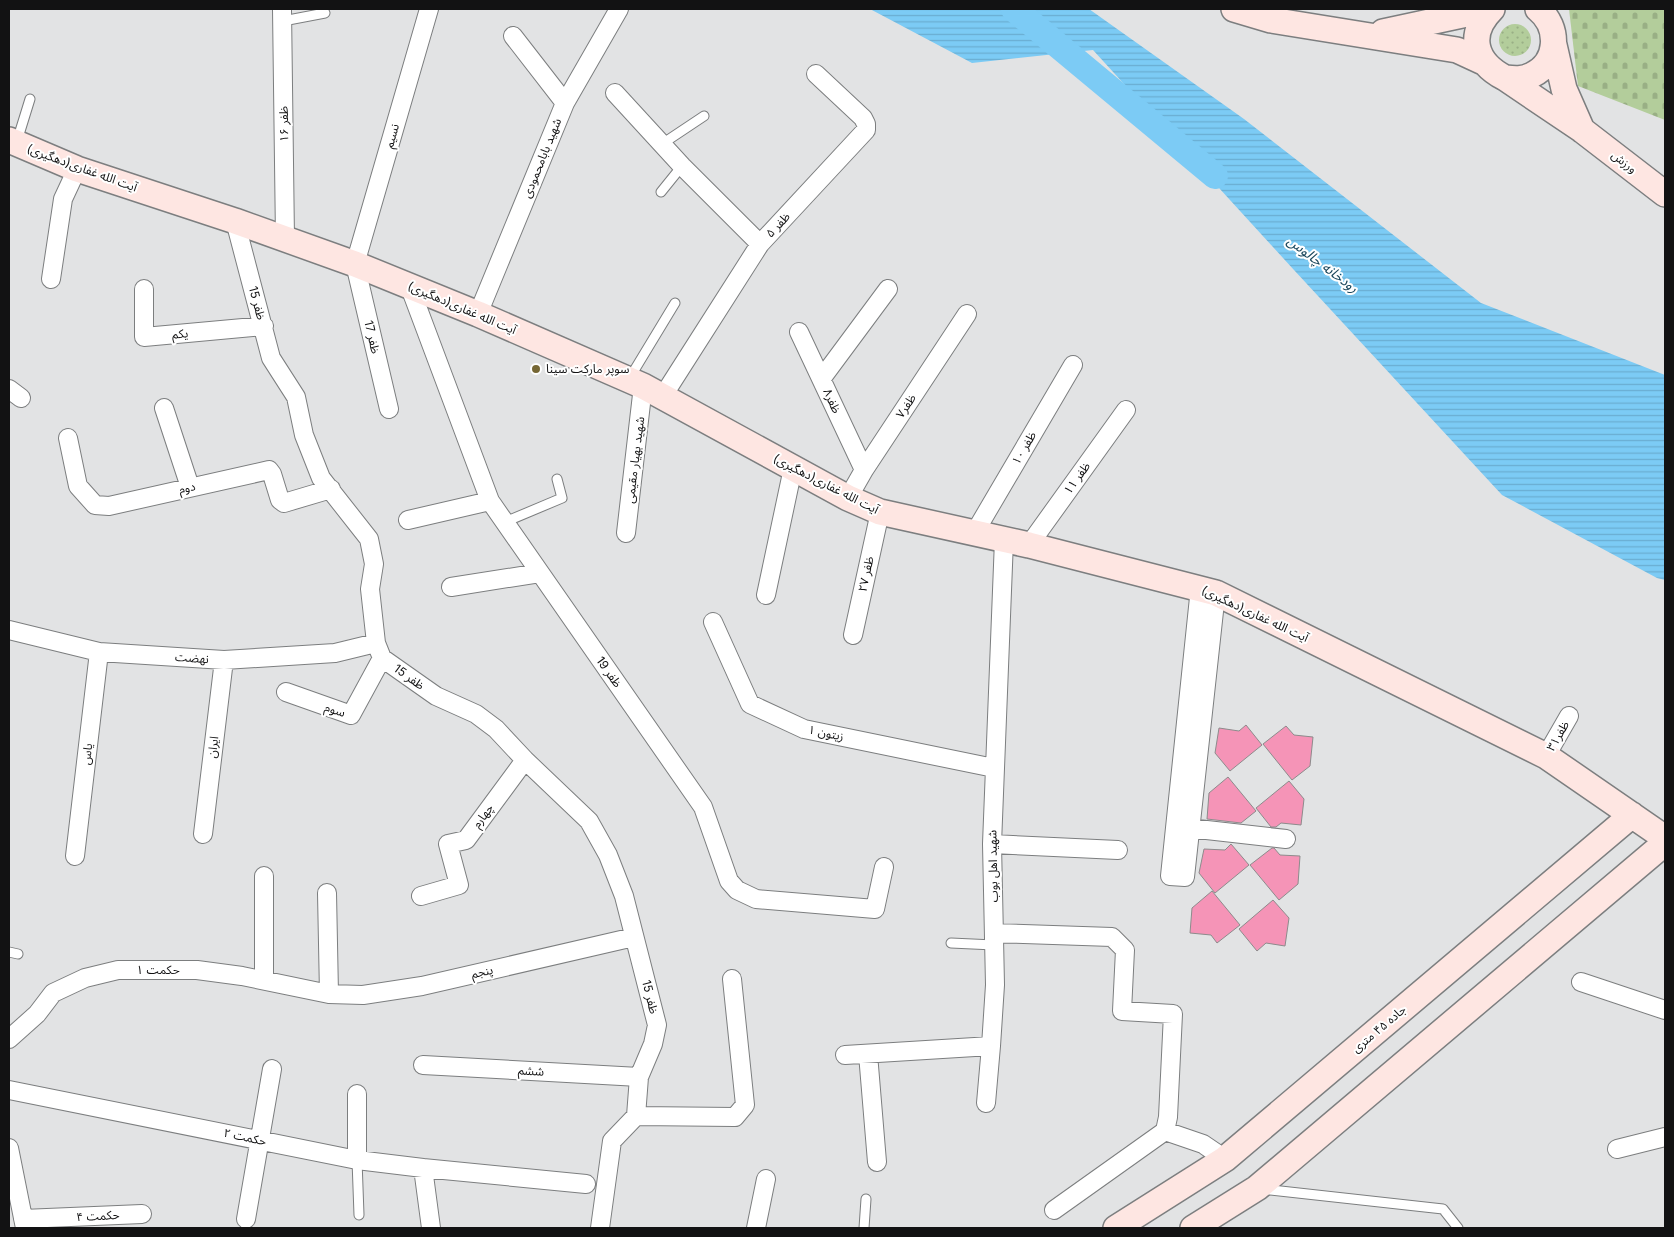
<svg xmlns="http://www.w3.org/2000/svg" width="1674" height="1237" font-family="Inter,'Noto Sans Arabic',sans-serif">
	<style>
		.grass { fill: url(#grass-dots) }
		.cemetery { fill: url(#cemetery-stones) }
		.water { fill: url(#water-rules) }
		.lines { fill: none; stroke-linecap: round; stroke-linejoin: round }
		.river { stroke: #7ccbf5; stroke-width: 26 }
		.building { fill: #f594b7; stroke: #8d8b8c }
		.lane-casing { stroke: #7c7e7f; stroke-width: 11 }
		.street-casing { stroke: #7c7e7f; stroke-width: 20 }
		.secondary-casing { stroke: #7c7e7f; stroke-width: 28 }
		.lane { stroke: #fff; stroke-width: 9 }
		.street { stroke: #fff; stroke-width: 18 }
		.secondary { stroke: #fee6e2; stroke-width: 25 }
		.poi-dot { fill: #766734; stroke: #fff; stroke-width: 2 }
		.labels { text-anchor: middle; stroke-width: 4; stroke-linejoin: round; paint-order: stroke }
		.street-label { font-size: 12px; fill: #121213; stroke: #fff }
		.poi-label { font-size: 12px; fill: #121213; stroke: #fff; text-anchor: start }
		.water-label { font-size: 14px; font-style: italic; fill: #1a475c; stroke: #fff }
	</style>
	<defs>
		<pattern id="grass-dots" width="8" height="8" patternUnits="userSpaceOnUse" patternTransform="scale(1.25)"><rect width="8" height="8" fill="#b3cd9b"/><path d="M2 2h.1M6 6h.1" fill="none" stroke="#99af85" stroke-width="1.8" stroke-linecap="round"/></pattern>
		<pattern id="cemetery-stones" width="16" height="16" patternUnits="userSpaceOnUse" patternTransform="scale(1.25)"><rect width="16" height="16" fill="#b3cd9b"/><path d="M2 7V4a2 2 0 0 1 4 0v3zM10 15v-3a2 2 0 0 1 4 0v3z" fill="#99af85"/></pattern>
		<pattern id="water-rules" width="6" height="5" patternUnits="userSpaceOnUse" patternTransform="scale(1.25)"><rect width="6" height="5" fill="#7ccbf5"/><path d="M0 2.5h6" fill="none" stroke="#6aadd1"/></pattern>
	</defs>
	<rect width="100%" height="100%" fill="#e2e3e4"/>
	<!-- grass -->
	<path class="grass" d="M1499 40a16 16 0 1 1 32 0a16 16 0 1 1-32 0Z"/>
	<!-- cemetery -->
	<path class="cemetery" d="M1569 9H1665V120L1578 86Z"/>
	<!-- water -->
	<path class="water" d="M870 9H1089L1244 119 1481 303 1665 375V580L1657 578 1502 495 1294 270 1093 50 972 63Z"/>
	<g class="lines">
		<!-- river -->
		<path class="river" d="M1014 9 1215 176"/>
	</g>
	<!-- building -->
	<path class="building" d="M1246 725 1262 745 1230 771 1215 753 1219 728 1239 731Z
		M1286 726 1294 735 1313 737 1310 766 1292 780 1263 744Z
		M1228 777 1256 811 1241 823 1207 819 1209 793Z
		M1289 781 1304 799 1301 825 1281 823 1276 827H1271L1256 808Z
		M1231 844 1249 865 1215 893 1199 873 1204 849 1225 850Z
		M1272 848H1274L1280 855 1300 856 1298 884 1279 900 1250 865Z
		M1212 891 1240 925 1217 943 1211 935 1190 933 1192 908Z
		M1273 900 1289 918 1285 946 1266 943 1257 951 1239 929Z"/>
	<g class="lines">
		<!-- lane casing -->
		<g class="lane-casing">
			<path id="lane" d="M283 21 325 13
				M17 141 30 99
				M662 144 704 116
				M661 192 682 166
				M629 379 675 303
				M505 522 562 498 557 479
				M951 943 994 945
				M9 952 18 954
				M357 1160 359 1215
				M1262 1189 1443 1209 1458 1228
				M864 1228 866 1199"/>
		</g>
		<!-- street casing -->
		<g class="street-casing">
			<path id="street" d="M282 9 285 239
				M513 36 565 103
				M615 93 682 166 760 244
				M235 221 271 358 296 397 304 435 321 478 369 539 374 564 370 589 376 643 382 658 436 696 476 714 496 729 525 760 589 821 608 855 624 896 657 1025 653 1044 639 1077 636 1116 612 1141 600 1228
				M51 279 63 199 77 169
				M409 285 490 501 703 807 729 881 737 890 756 899 875 909 884 867
				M144 289V337L264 326
				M478 314 565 103 619 9
				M799 332 864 470
				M822 378 888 289
				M9 389 21 398
				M663 396 760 244 866 130V124L863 118 816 74
				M164 408 190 487
				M389 409 355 264 429 9
				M68 438 78 486 95 505 109 506 269 470 272 474 280 500 284 503 331 489
				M848 498 864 470 967 314
				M408 520 490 501
				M975 532 1073 365
				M626 533 643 386
				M1029 545 1126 410
				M451 587 540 573
				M1200 588 1170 876 1185 877 1216 593
				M766 595 793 468
				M713 622 750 704 804 729 994 768
				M9 630 99 652 224 660 335 653 376 643
				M853 635 880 512
				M286 692 351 715 382 658
				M1546 756 1569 716
				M1180 827 1286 839
				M203 834 224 660
				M992 844 1118 850
				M75 856 99 652
				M327 893 329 994
				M421 896 459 885 448 844 466 840 525 760
				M994 933 1112 937 1125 950 1122 1011 1173 1014 1168 1117 1165 1131 1054 1210
				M264 980V876
				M1581 982 1665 1010
				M9 1039 37 1014 53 993 85 978 118 970H197L242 976 329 994 363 995 422 986 634 937
				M868 1054 877 1162
				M845 1055 991 1046 995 985 992 844 1004 540
				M423 1065 639 1077
				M9 1090 357 1160 423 1168 431 1228
				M986 1103 991 1046
				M636 1116 735 1117 745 1105 732 979
				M1165 1131 1203 1144 1225 1159
				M9 1148 25 1228
				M1617 1149 1665 1137
				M357 1160V1094
				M423 1168 586 1184
				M23 1219 142 1214
				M246 1219 272 1069
				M756 1228 766 1179"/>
		</g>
		<!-- secondary casing -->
		<g class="secondary-casing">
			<path id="secondary" d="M1234 9 1271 20 1457 50 1483 62
				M1492 9C1467 34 1474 62 1505 78L1582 130 1665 194
				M1383 32 1490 9
				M1554 45 1564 89 1582 130
				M1505 78C1514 79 1523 80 1532 75 1559 62 1560 27 1538 9
				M9 140 77 169 235 221 355 264 478 314 643 386 848 498 880 512 1029 545 1216 593 1546 756 1665 838
				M1116 1228 1225 1159 1632 815
				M1193 1228 1257 1188 1665 843"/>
		</g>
		<!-- lane -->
		<use href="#lane" class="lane"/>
		<!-- street -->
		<use href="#street" class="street"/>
		<!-- secondary -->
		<use href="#secondary" class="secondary"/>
	</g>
	<!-- markers -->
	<circle class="poi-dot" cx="536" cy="369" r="5"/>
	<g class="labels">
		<!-- street labels -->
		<g class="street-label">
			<text transform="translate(284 124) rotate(-91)" y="4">ظفر ۱۶</text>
			<text transform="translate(392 136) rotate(-74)" y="4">نسیم</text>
			<text transform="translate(542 158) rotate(-68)" y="4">شهید بابامحمودی</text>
			<text transform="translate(1624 162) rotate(38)" y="4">ورزش</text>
			<text transform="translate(82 168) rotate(20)" y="4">آیت الله غفاری(دهگیری)</text>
			<text transform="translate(778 225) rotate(-47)" y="4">ظفر ۵</text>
			<text transform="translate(257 303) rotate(75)" y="4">ظفر 15</text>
			<text transform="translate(462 308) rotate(23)" y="4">آیت الله غفاری(دهگیری)</text>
			<text transform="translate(180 334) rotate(-5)" y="4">یکم</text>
			<text transform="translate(372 337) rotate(77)" y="4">ظفر 17</text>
			<text transform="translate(832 401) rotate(65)" y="4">ظفر۸</text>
			<text transform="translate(906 406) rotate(-57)" y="4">ظفر۷</text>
			<text transform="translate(1024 448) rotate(-60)" y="4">ظفر ۱۰</text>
			<text transform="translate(635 460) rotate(-83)" y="4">شهید بهیار مقیمی</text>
			<text transform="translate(1077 478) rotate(-54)" y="4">ظفر ۱۱</text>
			<text transform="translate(826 484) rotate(27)" y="4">آیت الله غفاری(دهگیری)</text>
			<text transform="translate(187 488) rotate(-13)" y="4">دوم</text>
			<text transform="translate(866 574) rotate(-78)" y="4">ظفر ۲۷</text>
			<text transform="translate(1255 614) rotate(25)" y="4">آیت الله غفاری(دهگیری)</text>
			<text transform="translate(192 658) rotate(4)" y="4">نهضت</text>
			<text transform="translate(609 672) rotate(55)" y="4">ظفر 19</text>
			<text transform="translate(409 677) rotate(36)" y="4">ظفر 15</text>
			<text transform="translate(335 710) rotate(19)" y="4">سوم</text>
			<text transform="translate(826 733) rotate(12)" y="4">زیتون ۱</text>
			<text transform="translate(1558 736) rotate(-60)" y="4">ظفر۳۱</text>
			<text transform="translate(213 747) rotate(-83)" y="4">ایران</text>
			<text transform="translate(87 754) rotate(-83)" y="4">یاس</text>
			<text transform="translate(483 816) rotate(-54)" y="4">چهارم</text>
			<text transform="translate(993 866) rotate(-91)" y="4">شهید اهل بوب</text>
			<text x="158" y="974">حکمت ۱</text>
			<text transform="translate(482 972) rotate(-13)" y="4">پنجم</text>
			<text transform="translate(650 997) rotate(76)" y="4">ظفر 15</text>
			<text transform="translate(1379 1029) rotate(-40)" y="4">جاده ۴۵ متری</text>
			<text transform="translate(531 1071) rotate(3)" y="4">ششم</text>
			<text transform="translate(245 1137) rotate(12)" y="4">حکمت ۲</text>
			<text transform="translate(98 1216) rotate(-3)" y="4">حکمت ۴</text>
		</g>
		<!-- poi labels -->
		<g class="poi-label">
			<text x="546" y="373">سوپر مارکت سینا</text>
		</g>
		<!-- water labels -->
		<g class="water-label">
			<text transform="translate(1323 264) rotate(37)" y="5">رودخانه چالوس</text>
		</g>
	</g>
	<!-- border -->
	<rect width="1674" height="1237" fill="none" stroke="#121213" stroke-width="20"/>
</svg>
